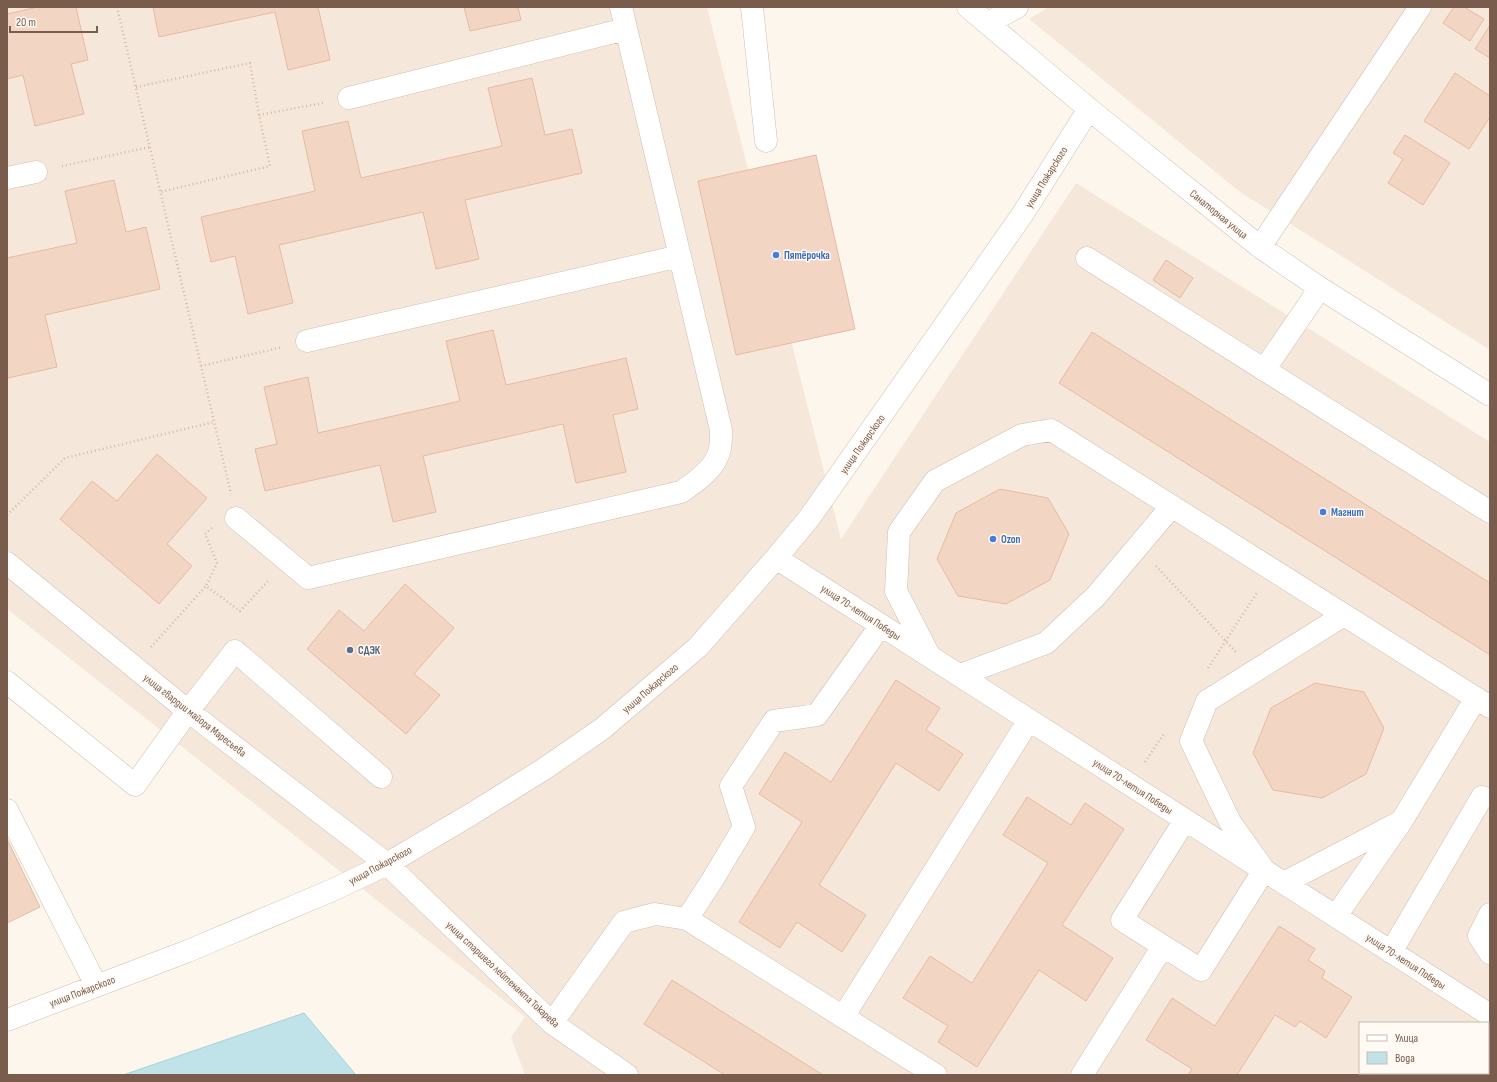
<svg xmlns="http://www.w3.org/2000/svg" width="1497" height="1082" font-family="'Sofia Sans Condensed',sans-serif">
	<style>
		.residential { fill: #f5e8da; fill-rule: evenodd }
		.water { fill: #bfe3e8; stroke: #a5d3da }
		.building { fill: #f3d5c3; stroke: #e6bba3 }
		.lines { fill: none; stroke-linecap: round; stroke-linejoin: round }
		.minor-casing { stroke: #d1beb0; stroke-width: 23 }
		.path { stroke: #d9b8a5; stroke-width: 2.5; stroke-dasharray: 1 3; stroke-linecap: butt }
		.minor { stroke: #fff; stroke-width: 22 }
		.shop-dot { fill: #3f7fe0; stroke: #fffaf3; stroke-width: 1.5 }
		.service-dot { fill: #5c6f8a; stroke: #fffaf3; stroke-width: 1.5 }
		.labels { text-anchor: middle; stroke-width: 3; stroke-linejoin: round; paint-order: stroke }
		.street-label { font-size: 11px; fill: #7a5c4d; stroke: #fffaf3 }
		.shop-label { font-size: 11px; font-weight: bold; fill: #366cbe; stroke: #fffaf3; text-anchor: start }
		.service-label { font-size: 11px; font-weight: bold; fill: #4e5e75; stroke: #fffaf3; text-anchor: start }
	</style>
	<rect width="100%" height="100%" fill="#fdf6ec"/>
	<!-- residential -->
	<path class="residential" d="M7 7H707L841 539 1076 183 1490 442V1075H525L511 1037 525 1017 7 609ZM1360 1023H1488V1073H1360Z
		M1049 7H1490V350L1240 192 1029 19Z"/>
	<!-- water -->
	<path class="water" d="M304 1013 356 1075H123Z"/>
	<!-- building -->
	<path class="building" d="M38 7H76L88 60 71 64 84 114 35 126 23 75 7 79V14Z
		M153 7H318L330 60 288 70 275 12 159 37Z
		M464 7H518L521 20 470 31Z
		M1454 7H1464L1484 19 1470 41 1443 23Z
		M1490 25V58L1475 49Z
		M1455 73 1490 96V117L1469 149 1424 121Z
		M532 78 545 135 572 129 582 173 465 200 479 259 436 269 423 212 279 245 293 303 248 314 235 256 211 262 201 217 315 191 302 131 348 121 361 178 502 146 488 88Z
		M1405 135 1450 163 1423 205 1388 183 1403 159 1393 153Z
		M816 155 855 329 736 355 698 181Z
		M114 180 126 232 146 227 160 289 45 315 57 367 8 378 7 372V258L77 243 65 191Z
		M1166 260 1193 278 1180 298 1153 280Z
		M493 330 506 385 626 358 638 409 613 415 626 472 576 483 563 424 423 456 436 512 393 522 380 465 265 491 255 449 277 444 264 387 308 377 318 433 460 401 446 341Z
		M1092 332 1490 583V655L1059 383Z
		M157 454 207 498 167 544 192 566 159 604 60 519 92 481 117 501Z
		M1000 489 1048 498 1069 534 1050 580 1006 604 958 596 937 559 956 513Z
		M405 584 454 628 414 674 440 695 406 734 307 649 339 610 364 631Z
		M896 680 940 708 926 730 963 754 939 791 896 763 819 885 866 915 842 952 797 922 780 948 739 922 802 822 759 794 785 752 831 782Z
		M1315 683 1364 692 1384 728 1366 774 1322 798 1273 790 1253 753 1271 708Z
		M1027 797 1071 825 1085 803 1124 829 1062 925 1113 958 1086 1001 1039 970 977 1067 938 1042 948 1026 903 998 930 956 972 983 1048 863 1003 835Z
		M7 839 40 907 7 923Z
		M1279 926 1315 949 1308 960 1325 971 1322 978 1352 997 1326 1038 1300 1021 1295 1027 1275 1015 1237 1075H1188L1192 1069 1146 1040 1172 998 1215 1026Z
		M672 980 823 1075H725L644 1024Z
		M1488 1052 1490 1053V1075H1388L1389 1073H1488Z"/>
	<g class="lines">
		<!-- minor casing -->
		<g class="minor-casing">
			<path id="minor" d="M752 7 766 141
				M968 7 1089 109 1260 247 1320 288 1490 395
				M988 23 1017 7
				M349 98 626 29
				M7 178 36 172
				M1260 247 1420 7
				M1087 258 1490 512
				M307 341 680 256
				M1264 370 1320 288
				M236 518 308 578 681 492C697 481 716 468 720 449 721 443 721 436 721 430L621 7
				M776 558 1490 1015
				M7 563 188 711 387 864 552 1023 627 1075
				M929 655 896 591 899 532 935 481 1022 435 1051 430 1490 707
				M960 675 1046 643 1096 596 1172 506
				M7 682 135 785 188 711 235 651 381 777
				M7 810 96 985
				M1185 820 1122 920 1201 970 1264 870 1230 822 1191 741 1207 701 1344 615
				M1284 883 1398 823
				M1490 914 1479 936 1490 953
				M1336 916 1401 822 1476 698
				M687 919 713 879 744 827 731 786 774 721 817 715 881 625
				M1391 952 1482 797
				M843 1017 1029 720
				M7 1020 188 951 335 889 387 864 470 815 544 769 602 729 698 647 776 558 810 517 1022 215 1089 109
				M552 1023 624 922 655 914 687 919 936 1075
				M1082 1075 1163 946"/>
		</g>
		<!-- path -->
		<path class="path" d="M117 7 231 494
			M136 87 250 63 259 115 270 166 160 192
			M259 115 323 103
			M62 166 150 147
			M201 366 283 347
			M7 515 65 458 214 422
			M212 528 205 534 217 563 206 586 240 611 269 580
			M1156 566 1236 652
			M151 647 206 586
			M1208 668 1258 591
			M1145 762 1165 732"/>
		<!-- minor -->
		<use href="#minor" class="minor"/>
	</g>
	<!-- markers -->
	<g class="shop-dot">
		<circle cx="776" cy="255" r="4"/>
		<circle cx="1323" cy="512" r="4"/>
		<circle cx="993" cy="539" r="4"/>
	</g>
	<circle class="service-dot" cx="350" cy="650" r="4"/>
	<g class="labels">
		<!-- street labels -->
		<g class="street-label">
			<text transform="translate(1046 177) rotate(-58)" y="4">улица Пожарского</text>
			<text transform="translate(1219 214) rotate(39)" y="4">Санаторная улица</text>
			<text transform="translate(862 444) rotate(-55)" y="4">улица Пожарского</text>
			<text transform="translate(861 612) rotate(33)" y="4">улица 70-летия Победы</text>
			<text transform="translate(650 688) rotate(-41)" y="4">улица Пожарского</text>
			<text transform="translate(195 715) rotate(38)" y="4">улица гвардии майора Маресьева</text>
			<text transform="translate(1133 786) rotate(33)" y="4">улица 70-летия Победы</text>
			<text transform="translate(380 865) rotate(-28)" y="4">улица Пожарского</text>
			<text transform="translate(1406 961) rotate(33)" y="4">улица 70-летия Победы</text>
			<text transform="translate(503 974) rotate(43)" y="4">улица старшего лейтенанта Токарева</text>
			<text transform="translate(82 991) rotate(-21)" y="4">улица Пожарского</text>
		</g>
		<!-- shop labels -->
		<g class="shop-label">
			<text x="784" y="259">Пятёрочка</text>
			<text x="1331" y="516">Магнит</text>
			<text x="1001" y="543">Ozon</text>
		</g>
		<!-- service labels -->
		<g class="service-label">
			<text x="358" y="654">СДЭК</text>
		</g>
	</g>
	<!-- border -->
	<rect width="1497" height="1082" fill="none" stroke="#7a5c4d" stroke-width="16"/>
	<!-- legend -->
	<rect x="1359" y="1022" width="130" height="52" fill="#fffaf3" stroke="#cabbb1"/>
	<rect x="1367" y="1035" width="20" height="6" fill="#ffffff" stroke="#cabbb1"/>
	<text x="1395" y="1042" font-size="12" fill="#7a5c4d">Улица</text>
	<rect x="1367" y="1052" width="20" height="12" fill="#bfe3e8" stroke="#cabbb1"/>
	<text x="1395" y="1062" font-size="12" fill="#7a5c4d">Вода</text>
	<!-- scale -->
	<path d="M10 26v6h87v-6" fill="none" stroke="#7a5c4d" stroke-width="2"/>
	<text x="16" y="26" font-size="12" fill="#7a5c4d" stroke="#fffaf3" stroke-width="3" paint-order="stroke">20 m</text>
</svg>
